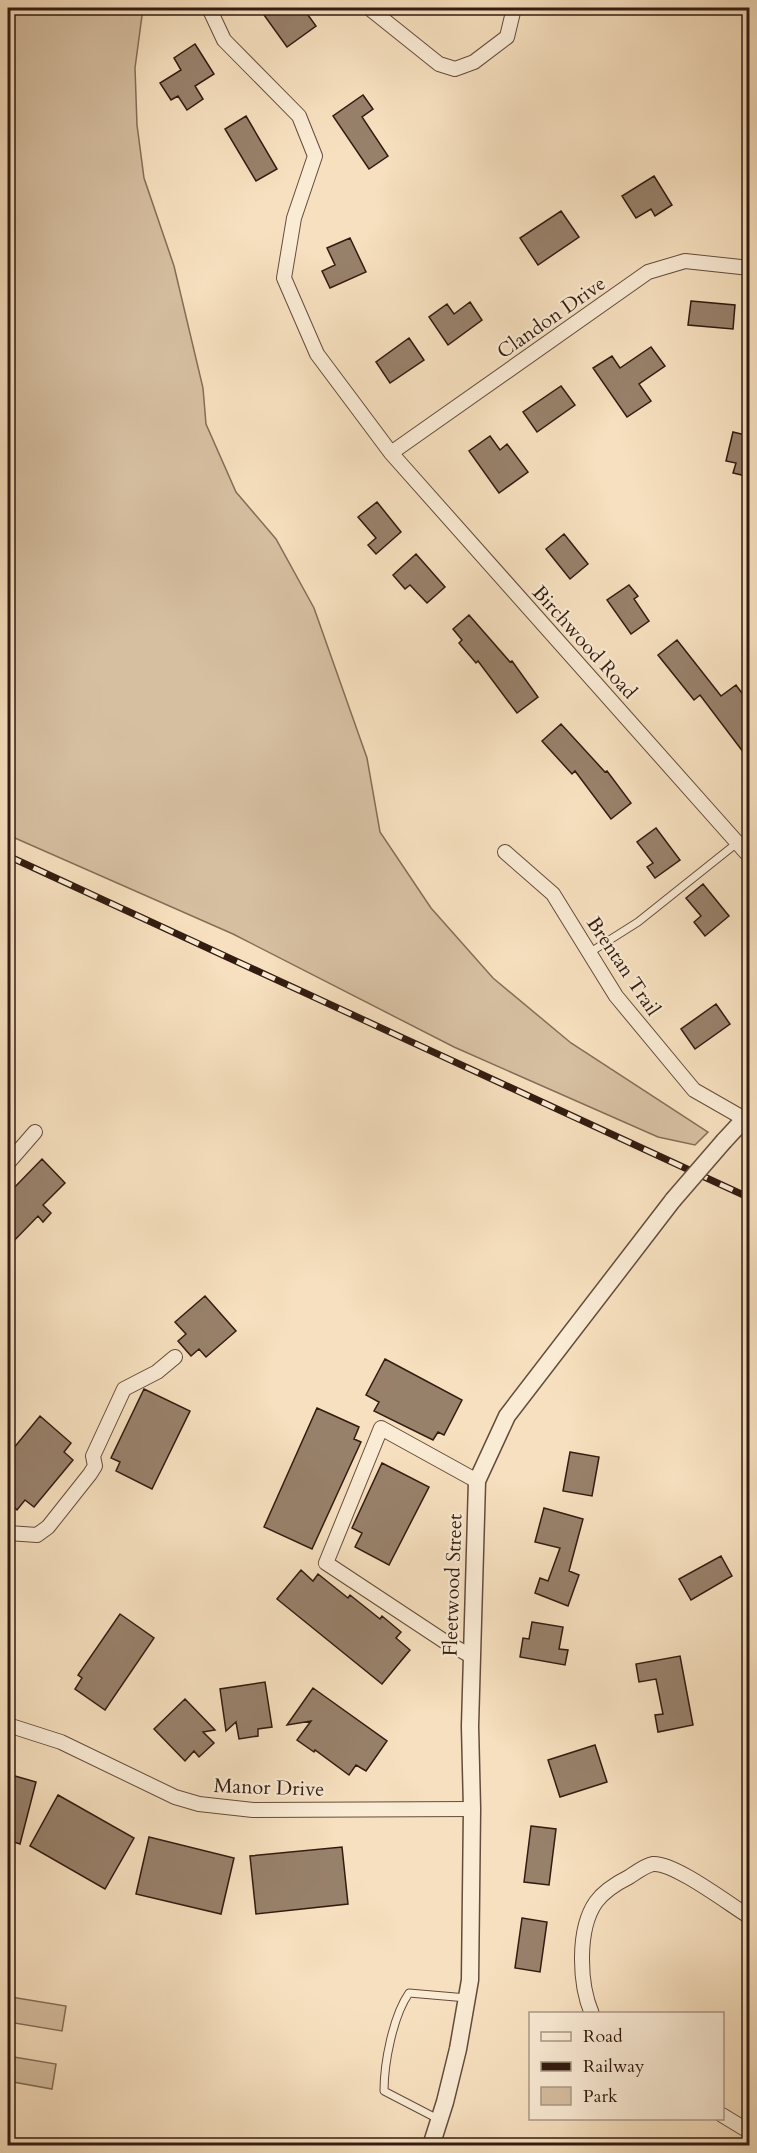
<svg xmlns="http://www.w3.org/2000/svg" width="757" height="2153" font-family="Cardo,serif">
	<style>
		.green { fill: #d6bfa1; stroke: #846d58; stroke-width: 1.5 }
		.building { fill: #98816b; stroke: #321b10; stroke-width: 1.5 }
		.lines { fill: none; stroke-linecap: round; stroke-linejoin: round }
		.service-casing { stroke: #634c3c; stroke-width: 9 }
		.minor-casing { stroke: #634c3c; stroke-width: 16 }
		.tertiary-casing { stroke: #634c3c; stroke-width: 19 }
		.service { stroke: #faebd5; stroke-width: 7 }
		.minor { stroke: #faebd5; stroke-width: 14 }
		.tertiary { stroke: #faebd5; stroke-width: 16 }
		.rail-casing { stroke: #321b10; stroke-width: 7 }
		.rail { stroke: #faebd5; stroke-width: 4.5; stroke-dasharray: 14; stroke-linecap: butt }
		.tertiary-bridge-casing { stroke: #634c3c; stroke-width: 19; stroke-linecap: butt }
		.tertiary-bridge { stroke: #faebd5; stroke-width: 16 }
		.labels { text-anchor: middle; stroke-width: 4.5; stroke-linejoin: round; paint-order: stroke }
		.street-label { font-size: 20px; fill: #321b10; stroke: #faebd5 }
	</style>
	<rect width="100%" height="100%" fill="#f7e0bf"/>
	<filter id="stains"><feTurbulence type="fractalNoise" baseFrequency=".00333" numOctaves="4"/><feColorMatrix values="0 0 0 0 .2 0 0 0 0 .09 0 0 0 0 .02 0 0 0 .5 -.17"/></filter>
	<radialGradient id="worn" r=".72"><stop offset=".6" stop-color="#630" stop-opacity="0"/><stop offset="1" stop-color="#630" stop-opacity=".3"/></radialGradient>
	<!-- green -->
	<path class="green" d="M8 8H143L135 68 137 125 144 178 174 266 203 388 206 424 236 492 276 539 314 608 367 758 380 832 431 908 493 978 571 1043 708 1132 695 1145 658 1137 454 1047 233 934 8 835Z
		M11 1997 66 2006 62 2031 8 2022Z
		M8 2056 56 2064 52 2089 8 2081Z"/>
	<!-- building -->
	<path class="building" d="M259 8H303L316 26 287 47Z
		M195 44 214 74 195 86 203 99 187 110 178 96 171 100 160 83 181 70 174 58Z
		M363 95 373 109 362 117 388 156 369 169 333 116Z
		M246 116 277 169 256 181 225 129Z
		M654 176 672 205 655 216 651 209 636 218 622 196Z
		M561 211 579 237 538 265 520 238Z
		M350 238 366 272 330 288 322 271 335 265 327 248Z
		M691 301 735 305 733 329 688 325Z
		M470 302 482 320 448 345 429 317 447 304 454 314Z
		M409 338 424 360 390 383 376 362Z
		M651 347 665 366 639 384 651 401 627 417 593 368 612 356 620 368Z
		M561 386 575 405 537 432 523 412Z
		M733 432 750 436V477L733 473 736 463 726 461Z
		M490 436 500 450 507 444 528 472 499 493 469 451Z
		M377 502 401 532 376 554 368 545 376 538 358 517Z
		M564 534 588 564 570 579 546 549Z
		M416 554 445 587 427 603 410 585 405 589 393 575Z
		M629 585 638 596 634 599 649 621 631 634 607 600Z
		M469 615 510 662 512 661 538 697 517 713 478 661 476 663 459 643 462 640 453 629Z
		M677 640 721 696 736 685 750 704V761L700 695 694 700 658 655Z
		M561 724 605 772 607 771 631 803 611 819 575 771 572 774 542 741Z
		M656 828 680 860 655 878 647 867 653 863 637 842Z
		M703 884 729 916 705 936 694 922 701 916 686 898Z
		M716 1004 730 1024 695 1049 681 1029Z
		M42 1159 65 1183 43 1205 51 1213 43 1222 38 1216 8 1247V1194Z
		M205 1296 236 1331 206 1357 199 1349 191 1356 178 1341 186 1334 175 1322Z
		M385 1359 462 1400 444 1435 438 1432 433 1440 374 1411 379 1402 366 1395Z
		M144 1389 190 1411 152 1489 116 1471 120 1462 111 1458Z
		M317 1408 359 1427 354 1439 361 1442 312 1549 264 1527Z
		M40 1416 71 1443 64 1452 73 1460 34 1507 25 1500 17 1510 8 1501V1455Z
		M570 1452 599 1457 592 1496 563 1491Z
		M382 1463 429 1487 389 1565 355 1547 362 1533 352 1528Z
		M544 1508 583 1519 569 1571 579 1575 568 1606 535 1593 540 1578 548 1581 560 1548 535 1542Z
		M721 1556 732 1576 691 1600 679 1579Z
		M301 1570 313 1581 318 1574 348 1598 350 1595 380 1619 382 1616 401 1632 396 1638 410 1650 382 1684 277 1599Z
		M120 1614 154 1638 105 1710 75 1689 82 1678 78 1675Z
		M532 1622 563 1627 559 1649 568 1650 565 1665 520 1657 523 1638 529 1639Z
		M680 1656 693 1725 658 1732 655 1715 663 1714 656 1679 639 1682 636 1664Z
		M265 1682 272 1727 258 1729V1736L239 1739 236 1722 226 1731 220 1689Z
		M313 1688 387 1741 366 1771 356 1765 349 1775 315 1750 314 1752 297 1740 311 1721 287 1725Z
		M185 1699 215 1730 203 1732 214 1743 199 1757 194 1751 185 1761 154 1729Z
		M595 1745 607 1782 560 1797 548 1760Z
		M8 1774 36 1782 20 1844 8 1840Z
		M58 1795 134 1838 105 1889 30 1846Z
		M531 1826 556 1829 549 1885 524 1882Z
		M149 1837 234 1858 221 1914 136 1894Z
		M342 1847 348 1904 256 1914 250 1856Z
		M522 1918 547 1922 540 1972 515 1968Z"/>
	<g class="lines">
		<!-- service casing -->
		<g class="service-casing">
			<path id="service" d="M589 953 638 922 737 843
				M438 2119 384 2091C384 2063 393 2016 409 1993L467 1998"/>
		</g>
		<!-- minor casing -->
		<g class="minor-casing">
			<path id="minor" d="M209 8 224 40 299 116 315 156 294 218 284 278 317 354 391 453 750 857
				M369 8 439 64 455 69 474 62 507 37 514 8
				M391 453 648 272 685 261 750 268
				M505 852 553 894 616 996 694 1090 743 1118
				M8 1163 35 1132
				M8 1533 37 1535 48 1527 90 1474 95 1466 93 1456 124 1389 157 1372 175 1357
				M471 1656 444 1641 326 1563 381 1428 477 1481
				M8 1725 61 1742 175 1797 199 1804 253 1810 472 1809
				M592 2014C579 1984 577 1929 596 1902 604 1891 617 1883 629 1877 635 1873 646 1865 653 1864 674 1862 730 1905 750 1917
				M722 2115 750 2132"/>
		</g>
		<!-- tertiary casing -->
		<g class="tertiary-casing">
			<path id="tertiary" d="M724 1141 750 1113
				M431 2146 445 2102 458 2049 470 1980 472 1809 470 1726 477 1481 507 1416 673 1200"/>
		</g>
		<!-- service -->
		<use href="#service" class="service"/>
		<!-- minor -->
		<use href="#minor" class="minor"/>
		<!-- tertiary -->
		<use href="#tertiary" class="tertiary"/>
		<!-- rail casing -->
		<g class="rail-casing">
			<path id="rail" d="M8 856 750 1198"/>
		</g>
		<!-- rail -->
		<use href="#rail" class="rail"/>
		<!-- tertiary-bridge casing -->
		<g class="tertiary-bridge-casing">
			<path id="tertiary-bridge" d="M673 1200 724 1141"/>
		</g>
		<!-- tertiary-bridge -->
		<use href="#tertiary-bridge" class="tertiary-bridge"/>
	</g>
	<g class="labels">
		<!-- street labels -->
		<g class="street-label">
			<text transform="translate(551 317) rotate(-35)" y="7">Clandon Drive</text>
			<text transform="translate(585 642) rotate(48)" y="7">Birchwood Road</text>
			<text transform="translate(624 966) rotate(56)" y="7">Brentan Trail</text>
			<text transform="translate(452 1585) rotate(-88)" y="7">Fleetwood Street</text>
			<text transform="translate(269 1787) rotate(2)" y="7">Manor Drive</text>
		</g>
	</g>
	<!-- margin -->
	<rect width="757" height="2153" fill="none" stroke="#f7e0bf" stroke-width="30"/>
	<rect x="9" y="9" width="739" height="2135" fill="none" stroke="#321b10" stroke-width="3"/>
	<rect x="15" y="15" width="727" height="2123" fill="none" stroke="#321b10" stroke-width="1.5"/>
	<!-- legend -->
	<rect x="529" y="2012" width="195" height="108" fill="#faebd5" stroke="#aa9886" stroke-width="1.5"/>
	<rect x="541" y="2032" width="30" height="9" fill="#faebd5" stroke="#aa9886" stroke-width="1.5"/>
	<text x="583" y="2042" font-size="18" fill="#321b10">Road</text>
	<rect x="541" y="2062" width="30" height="9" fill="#321b10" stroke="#aa9886" stroke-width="1.5"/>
	<text x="583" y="2072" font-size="18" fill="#321b10">Railway</text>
	<rect x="541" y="2087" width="30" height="18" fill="#d6bfa1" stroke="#aa9886" stroke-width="1.5"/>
	<text x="583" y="2102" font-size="18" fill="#321b10">Park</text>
	<rect width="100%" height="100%" filter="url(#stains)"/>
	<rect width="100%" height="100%" fill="url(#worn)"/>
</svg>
